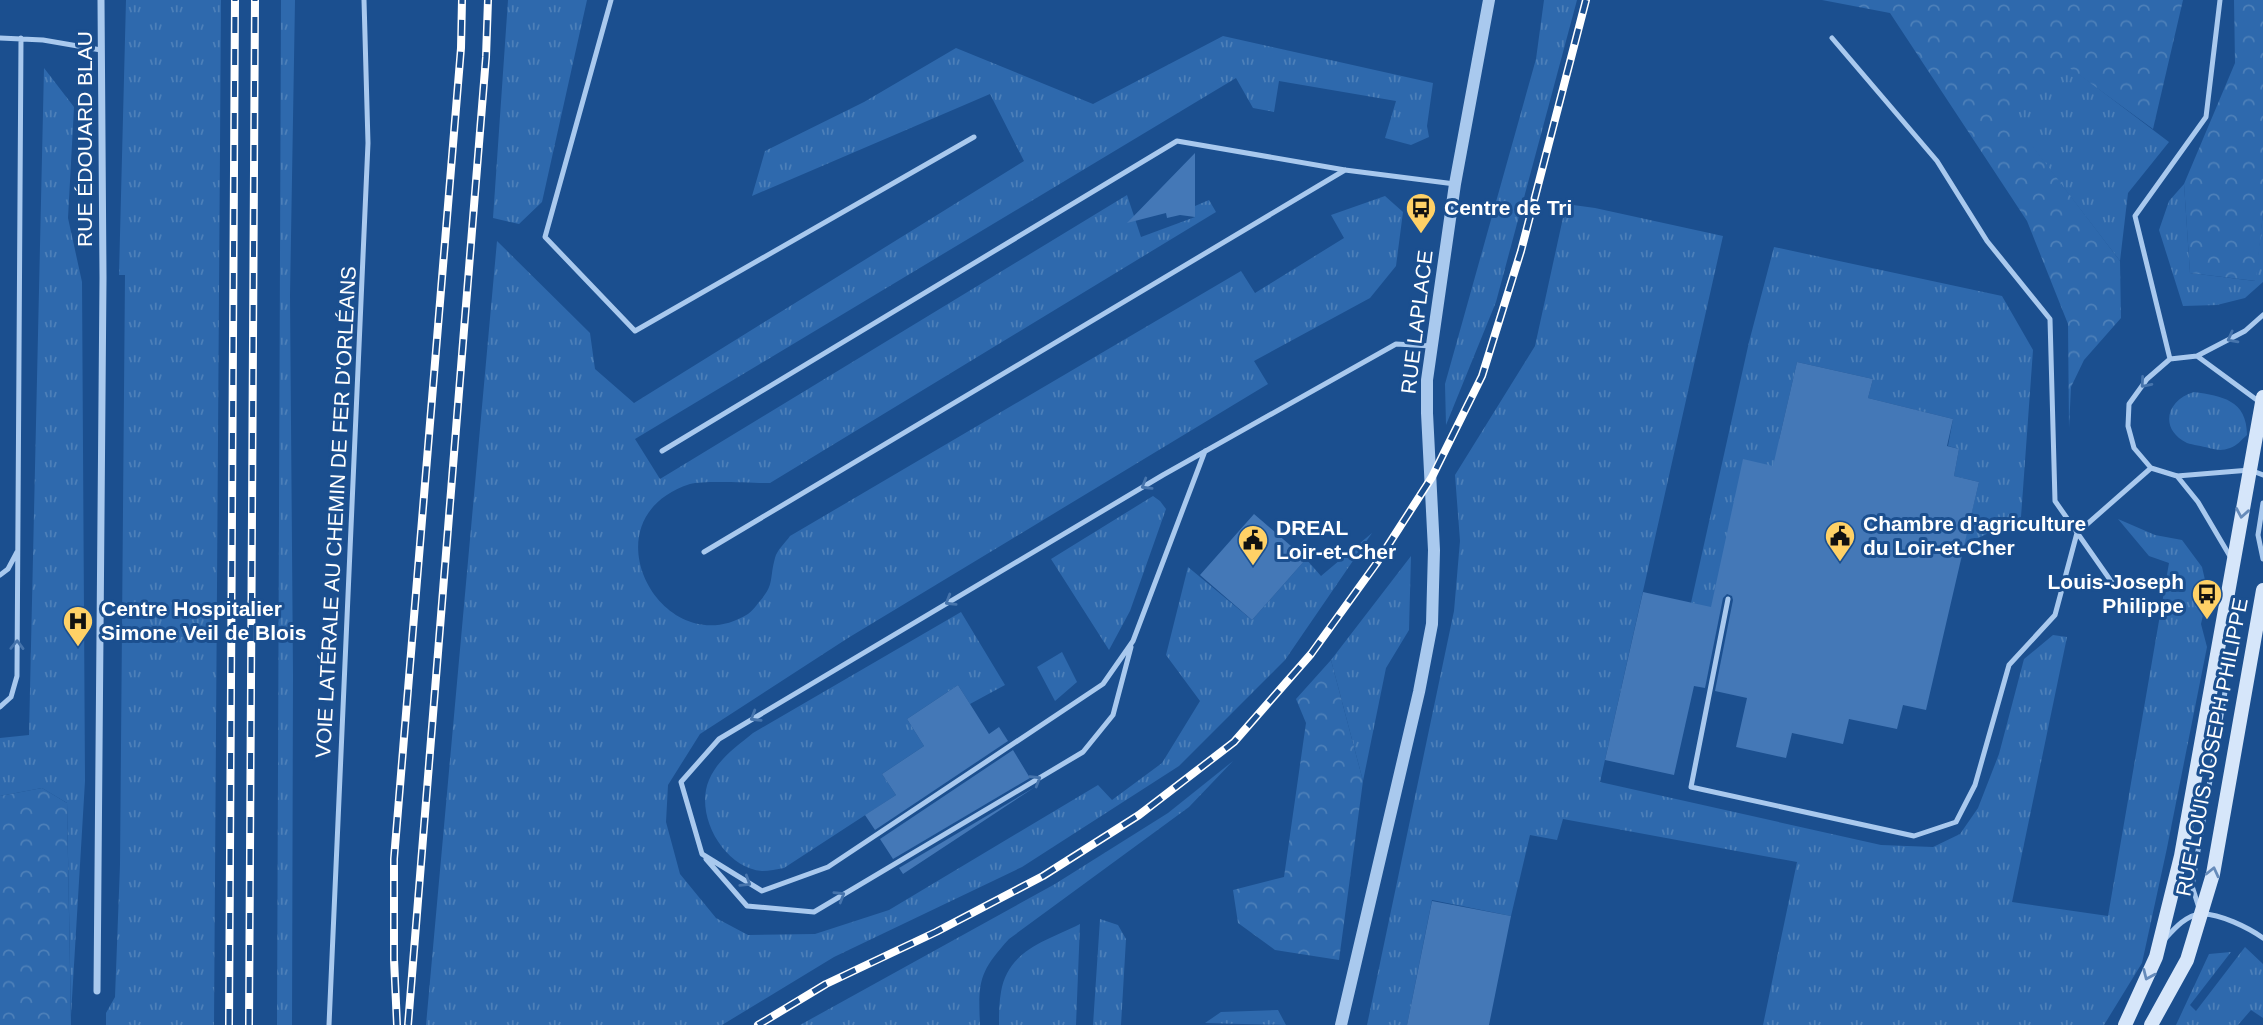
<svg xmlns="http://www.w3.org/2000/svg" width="2263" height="1025" font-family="Arial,sans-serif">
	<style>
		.grass { fill: url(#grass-tufts) }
		.forest { fill: url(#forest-crowns) }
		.building { fill: #4478b7 }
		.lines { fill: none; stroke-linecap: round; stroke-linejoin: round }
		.service { stroke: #a9c9ee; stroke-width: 5 }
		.minor { stroke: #a9c9ee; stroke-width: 7 }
		.tertiary { stroke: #a9c9ee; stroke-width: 12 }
		.secondary { stroke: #d6e6fa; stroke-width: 14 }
		.rail-casing { stroke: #fff; stroke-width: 8 }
		.rail { stroke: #1b4f8f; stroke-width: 5; stroke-dasharray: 16; stroke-linecap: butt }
		.oneway { stroke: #4674ac }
		.oneway2 { stroke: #668bba }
		.labels { text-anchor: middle; stroke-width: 6; stroke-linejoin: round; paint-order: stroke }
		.street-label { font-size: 21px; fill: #fff; stroke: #1b4f8f }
		.poi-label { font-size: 21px; font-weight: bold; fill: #fff; stroke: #1b4f8f; text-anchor: start }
	</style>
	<defs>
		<pattern id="grass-tufts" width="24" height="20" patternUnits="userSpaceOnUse" patternTransform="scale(1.75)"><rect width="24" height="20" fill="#2e69ad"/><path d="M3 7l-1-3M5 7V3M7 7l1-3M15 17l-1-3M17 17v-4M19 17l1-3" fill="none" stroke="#4d80b9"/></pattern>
		<pattern id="forest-crowns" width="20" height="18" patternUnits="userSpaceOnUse" patternTransform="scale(1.75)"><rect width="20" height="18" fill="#2e69ad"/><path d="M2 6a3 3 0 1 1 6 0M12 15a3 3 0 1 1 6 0" fill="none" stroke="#4d80b9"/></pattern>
	</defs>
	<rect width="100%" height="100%" fill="#1b4f8f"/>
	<!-- grass -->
	<path class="grass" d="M126 0H221L214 1025H106V1013L115 997 120 865 125 275H119Z
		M281 0H295L290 296 293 675 292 1025H277Z
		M508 0H587L542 202 519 224 493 218Z
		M1544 0H1577L1496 302 1446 425 1445 384 1536 59Z
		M1223 36 1433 83 1427 126 1429 137 1411 145 1385 138 1396 101 1279 81 1274 112 1253 108 1236 78 635 439 660 479 1127 195 1141 237 1195 217V206L1209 200 1216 212 770 483C752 483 704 480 690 484 582 519 663 667 748 614 752 611 756 606 759 602 775 584 769 580 775 558 777 550 785 543 790 536L1241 271 1255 293 1344 238 1331 215 1385 196 1403 212 1396 266 1370 298 1254 361 1268 384 848 638 700 734 668 785 666 822 680 874 716 918 748 935 815 934 889 910 1098 785 1112 800 1162 763 1200 701 1166 655 1188 567 1252 620 1306 559 1321 576 1372 533 1285 660 1179 766 1022 867 834 957 722 1025H426L497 241 590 333 595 369 634 403 1024 161 990 94 752 196 765 151 864 102 956 48 1093 104Z
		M2067 65 2169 142 2128 193 2120 261 2011 119Z
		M44 68 74 107 68 218 82 282 85 781 71 1015 67 803 42 788 0 796V738L29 735Z
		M2184 184 2190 273 2255 281 2263 213V282L2245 298 2217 305 2183 306 2159 230 2169 201Z
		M1566 204 1595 208 1723 236 1600 782 1881 845 1933 847 1960 834 1978 808 1999 754 2024 659 2053 635 2067 637 2012 902 2108 916 2169 563 2149 556 2118 519 2155 535 2182 540 2202 567 2208 593 2201 624 2207 647 2167 848 2142 963 2104 1025H1763L1797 862 1563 819 1557 840 1530 835 1511 916 1432 900 1407 1025H1367L1454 611 1460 541 1455 475 1535 346Z
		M1774 247 2002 296 2033 350 2021 517 1964 545 1979 482 1954 476 1959 449 1948 446 1953 419 1868 398 1873 379 1797 362 1779 440 1829 453 1711 608 1691 603 1749 342Z
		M2194 392C2222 396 2247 400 2247 435 2241 440 2237 446 2230 448 2222 451 2216 450 2209 448 2202 446 2193 445 2187 443 2159 429 2166 400 2194 392Z
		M1153 496 1160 501 1166 509 1130 611 1109 650 1051 559Z
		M1411 556 1409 630 1386 668 1363 781 1331 660Z
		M961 612 1005 685 970 704 958 685 907 719 924 746 882 774 896 795 784 868C777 869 769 871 762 871 724 868 694 815 709 780 718 759 736 747 753 733Z
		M1062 652 1077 682 1055 701 1037 667Z
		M1233 761 1189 807 1009 939C979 972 978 981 980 1025H800L1055 884 1168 813Z
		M1100 919 1118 925 1126 939 1121 1025H1093Z
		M1080 924 1076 1025H999C999 1014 999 1003 1001 992 1008 950 1046 941 1080 924Z
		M2245 947 2263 964V1018L2251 1010 2238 1025H2176L2209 954 2231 952 2190 1005 2196 1011Z
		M1278 1010 1286 1025 1205 1023 1221 1012Z"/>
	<!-- forest -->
	<path class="forest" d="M1822 0H2183L2153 129 2067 66 2012 119 2120 261 2121 318 2084 360 2071 387 2069 428 2068 324 2027 221 1890 13Z
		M2234 0H2263V213L2256 281 2190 273 2184 184 2235 63Z
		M1331 660 1363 781 1339 960 1275 950 1238 923 1233 890 1284 877 1306 723 1296 699Z
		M42 788 67 803 71 1025H0V796Z"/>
	<!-- building -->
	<path class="building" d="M1195 153V217L1180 215 1167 218 1166 213 1127 223Z
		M1797 362 1873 379 1868 398 1953 419 1947 446 1959 449 1954 476 1979 482 1926 710 1903 705 1897 729 1849 719 1843 744 1792 733 1786 758 1736 747 1747 698 1715 691 1733 600 1732 596 1727 594 1723 598 1705 688 1694 686 1674 775 1605 760 1643 592 1711 607 1743 459 1773 466Z
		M1254 514 1306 559 1252 620 1200 575Z
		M958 685 989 734 999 727 1008 741 875 830 865 815 896 795 882 774 924 746 907 719Z
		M1013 750 1030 778 893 859 880 839Z
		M1035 787 903 874 899 868Z
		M1432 901 1511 916 1489 1025H1407Z"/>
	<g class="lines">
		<!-- service -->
		<path class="service" d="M611 0 545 237 635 331 974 137
			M0 38 43 40 101 50
			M1832 38 1937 161 1987 241 2050 319 2055 501 2113 584
			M2197 356 2245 331 2263 315
			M2170 359 2135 216 2206 117 2220 0
			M2261 403 2197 356 2170 359 2147 379 2129 404 2128 426 2134 448 2151 468 2177 476 2250 470 2263 475
			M662 451 1177 141 1345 170 1455 184
			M1205 451 1133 641 1103 684 828 867 762 891 702 854 681 782 719 739 1163 475 1396 344 1432 346
			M2177 476 2198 502 2231 558
			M2263 503 2258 535 2263 559
			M704 552 1345 170
			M0 575 8 569 17 552
			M1728 599 1691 787 1914 836 1956 822 1975 785 2009 665 2055 615 2077 533 2151 468
			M0 707 11 697 17 676 21 38
			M706 859 747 906 814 912 1083 752 1113 715 1131 647
			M2199 908 2192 886 2226 686 2219 668
			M2165 939C2174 929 2186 915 2201 914 2219 913 2249 928 2263 938
			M329 1025 368 143 364 0"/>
		<!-- minor -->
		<path class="minor" d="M97 991 103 278 101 0"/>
		<!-- tertiary -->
		<path class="tertiary" d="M1341 1025 1419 692 1432 624 1434 550 1427 413V380L1455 184 1489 0"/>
		<!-- secondary -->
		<path class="secondary" d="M2125 1025 2156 957 2181 856 2263 397
			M2151 1025 2187 960 2213 874 2263 590"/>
		<!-- rail casing -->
		<g class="rail-casing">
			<path id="rail" d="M229 1025 235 0
				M249 1025 255 0
				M397 1025 394 959V859L461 48 462 0
				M408 1025 486 57 488 0
				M758 1025 826 984 936 932 1043 876 1139 815 1234 742 1311 654 1376 564 1432 477 1482 376 1521 251 1586 0"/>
		</g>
		<!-- rail -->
		<use href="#rail" class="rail"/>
	</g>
	<!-- one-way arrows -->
	<defs><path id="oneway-chevron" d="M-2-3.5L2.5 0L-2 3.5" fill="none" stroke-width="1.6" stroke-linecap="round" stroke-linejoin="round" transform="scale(1.75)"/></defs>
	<g class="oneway">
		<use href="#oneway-chevron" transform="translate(2232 338) rotate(152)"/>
		<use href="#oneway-chevron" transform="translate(2145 383) rotate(131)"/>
		<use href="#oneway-chevron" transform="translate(1146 485) rotate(149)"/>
		<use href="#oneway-chevron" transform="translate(950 601) rotate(149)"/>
		<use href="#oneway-chevron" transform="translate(17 645) rotate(-89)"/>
		<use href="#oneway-chevron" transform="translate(755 717) rotate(149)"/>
		<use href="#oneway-chevron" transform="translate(1036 780) rotate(-31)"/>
		<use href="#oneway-chevron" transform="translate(746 882) rotate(32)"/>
		<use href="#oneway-chevron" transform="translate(840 896) rotate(-31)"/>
	</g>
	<g class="oneway2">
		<use href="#oneway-chevron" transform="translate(2242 513) rotate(100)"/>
		<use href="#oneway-chevron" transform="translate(2213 872) rotate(-77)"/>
		<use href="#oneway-chevron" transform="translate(2148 975) rotate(114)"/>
	</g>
	<!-- icons -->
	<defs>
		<g id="bus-pin" transform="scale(1.575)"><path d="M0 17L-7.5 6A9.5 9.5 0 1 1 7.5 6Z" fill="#ffd166" stroke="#1b4f8f"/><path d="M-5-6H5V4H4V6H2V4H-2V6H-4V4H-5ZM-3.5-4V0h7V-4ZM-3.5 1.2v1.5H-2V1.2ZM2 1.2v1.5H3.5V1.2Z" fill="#111"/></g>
		<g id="civic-pin" transform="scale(1.575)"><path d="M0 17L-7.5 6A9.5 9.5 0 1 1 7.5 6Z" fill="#ffd166" stroke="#1b4f8f"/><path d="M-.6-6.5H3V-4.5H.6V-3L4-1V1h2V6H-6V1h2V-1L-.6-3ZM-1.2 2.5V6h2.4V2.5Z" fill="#111"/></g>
		<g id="hospital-pin" transform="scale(1.575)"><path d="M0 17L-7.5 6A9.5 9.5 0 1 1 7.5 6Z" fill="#ffd166" stroke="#1b4f8f"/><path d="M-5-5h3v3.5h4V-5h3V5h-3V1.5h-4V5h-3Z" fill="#111"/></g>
	</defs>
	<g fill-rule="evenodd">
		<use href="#bus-pin" x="1421" y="208"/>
		<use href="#civic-pin" x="1840" y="536"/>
		<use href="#civic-pin" x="1253" y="540"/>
		<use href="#bus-pin" x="2207" y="594"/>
		<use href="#hospital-pin" x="78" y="621"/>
	</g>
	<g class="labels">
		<!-- street labels -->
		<g class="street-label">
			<text transform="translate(85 139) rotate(-90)" y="7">RUE ÉDOUARD BLAU</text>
			<text transform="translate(1417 322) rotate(-83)" y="7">RUE LAPLACE</text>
			<text transform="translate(336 512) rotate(-87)" y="7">VOIE LATÉRALE AU CHEMIN DE FER D'ORLÉANS</text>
			<text transform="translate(2212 747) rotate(-79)" y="7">RUE LOUIS JOSEPH PHILIPPE</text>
		</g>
		<!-- poi labels -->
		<g class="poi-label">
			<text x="1444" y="215">Centre de Tri</text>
			<text x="1863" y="531">Chambre d'agriculture<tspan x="1863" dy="24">du Loir-et-Cher</tspan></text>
			<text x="1276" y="535">DREAL<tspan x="1276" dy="24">Loir-et-Cher</tspan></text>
			<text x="2184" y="589" text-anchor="end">Louis-Joseph<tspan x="2184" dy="24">Philippe</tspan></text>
			<text x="101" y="616">Centre Hospitalier<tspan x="101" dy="24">Simone Veil de Blois</tspan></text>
		</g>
	</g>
</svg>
